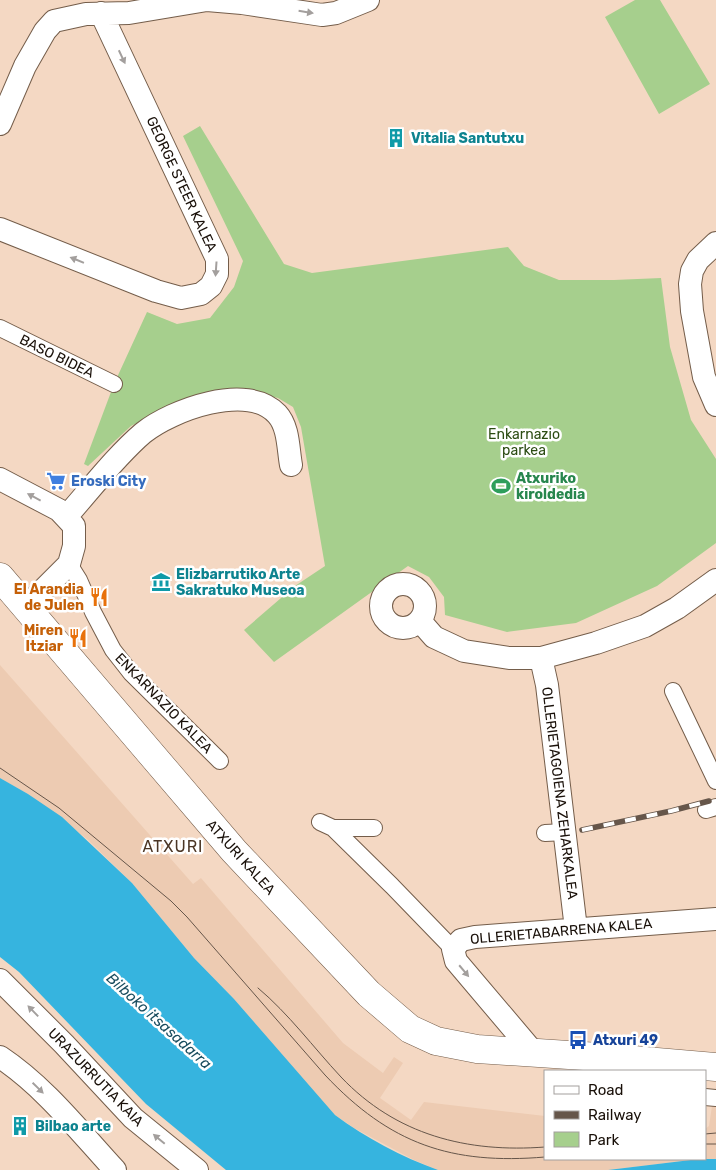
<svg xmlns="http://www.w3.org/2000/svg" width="716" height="1170" font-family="Rubik,sans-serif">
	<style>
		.built { fill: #edcbb2 }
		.green { fill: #a6cf8d }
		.water { fill: #36b4df }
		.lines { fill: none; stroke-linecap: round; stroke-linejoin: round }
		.pedestrian-casing { stroke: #745d4a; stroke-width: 18 }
		.minor-casing { stroke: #745d4a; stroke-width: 24 }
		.tertiary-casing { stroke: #745d4a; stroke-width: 29 }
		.pedestrian { stroke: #fff; stroke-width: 16 }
		.minor { stroke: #fff; stroke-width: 22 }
		.tertiary { stroke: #fff; stroke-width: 28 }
		.tram { stroke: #66564a; stroke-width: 1 }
		.rail-casing { stroke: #66564a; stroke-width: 5.5 }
		.rail { stroke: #fff; stroke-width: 4; stroke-dasharray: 11; stroke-linecap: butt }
		.oneway { fill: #a39f9d }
		.labels { text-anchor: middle; stroke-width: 5; stroke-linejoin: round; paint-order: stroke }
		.culture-label { font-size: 14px; font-weight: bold; fill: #0d838f; stroke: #fff; text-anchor: start }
		.street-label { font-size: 14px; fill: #191009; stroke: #fff }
		.park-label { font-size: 14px; fill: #2c4c13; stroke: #fff }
		.leisure-label { font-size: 14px; font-weight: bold; fill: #27864d; stroke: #fff; text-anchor: start }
		.shop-label { font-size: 14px; font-weight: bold; fill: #366cbe; stroke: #fff; text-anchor: start }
		.food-label { font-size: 14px; font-weight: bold; fill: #c56008; stroke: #fff; text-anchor: end }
		.transit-label { font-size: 14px; font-weight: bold; fill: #164399; stroke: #fff; text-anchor: start }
		.water-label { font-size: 15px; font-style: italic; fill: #194c5e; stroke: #fff }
		.quarter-label { font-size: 16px; letter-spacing: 1px; fill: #4b3524; stroke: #fff }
	</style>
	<rect width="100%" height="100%" fill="#f4d8c3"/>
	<!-- built -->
	<path class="built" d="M0 665 193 884 201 878 343 1043 383 1073 394 1057 403 1063 380 1098 411 1120 424 1102 545 1116V1159H705V1129L709 1126 712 1106 716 1107V1159H699L608 1170H438L414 1160 354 1128 335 1115 322 1101 234 999 194 958 132 883 87 839 28 794 0 778Z"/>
	<!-- green -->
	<path class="green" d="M635 0H660L710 84 659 114 605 17Z
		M200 126 284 264 312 273 508 247 524 266 559 280H614L661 278 670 347 691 420 716 459V543L657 586 576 623 507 632 445 615 444 597 429 577 408 566 274 662 244 630 295 586 325 566 301 427 293 407 278 398 257 393 170 406 131 426 88 466 84 464 114 384 147 312 177 324 210 318 234 287 243 261 183 136Z"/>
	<!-- water -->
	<path class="water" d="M0 778 28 794 62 817 132 883 194 958 234 999 335 1115C366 1138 402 1157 438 1170H226L146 1104 19 972 0 957Z
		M699 1159H716V1170H608Z"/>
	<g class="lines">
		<!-- pedestrian casing -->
		<g class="pedestrian-casing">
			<path id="pedestrian" d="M0 328 114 384
				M69 564 79 580 93 612 113 650 131 673 220 761
				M673 691 716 781
				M706 810 716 807
				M320 822 333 828 392 886 453 949
				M333 828H374
				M545 833 566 832
				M705 1097 716 1098"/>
		</g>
		<!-- minor casing -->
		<g class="minor-casing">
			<path id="minor" d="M0 124 25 66 45 31 54 21 86 14 129 13 207 0 242 3 322 15 336 13 368 0
				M0 229 156 291 181 298 201 294 211 286 217 274V259L101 13
				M716 243 698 260 692 271 690 284 692 311 704 377 716 405
				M0 479 59 510 74 526V546L69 564 26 607
				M66 517C90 490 116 456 143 433 172 410 247 382 277 414 289 427 288 449 291 465
				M381 606a22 22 0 1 1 44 0a22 22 0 1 1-44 0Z
				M420 621 434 637 464 651 509 658H541L596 643 645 626 677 608 716 580
				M541 658 547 685 576 929
				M0 980 64 1044 133 1118 197 1170
				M534 1053 456 961 453 949 461 940 475 937 716 919
				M0 1057C45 1087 79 1131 115 1170"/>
		</g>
		<!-- tertiary casing -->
		<g class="tertiary-casing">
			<path id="tertiary" d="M0 577 234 851 369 994 410 1029 436 1041 477 1049 599 1057 716 1067"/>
		</g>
		<!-- pedestrian -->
		<use href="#pedestrian" class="pedestrian"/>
		<!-- minor -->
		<use href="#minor" class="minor"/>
		<!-- tertiary -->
		<use href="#tertiary" class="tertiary"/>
		<!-- tram -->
		<path class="tram" d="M0 768 59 808 171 901 187 917 325 1075C390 1144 451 1165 545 1157
			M258 988C289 1014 313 1047 341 1077 396 1135 467 1153 545 1147
			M705 1134 716 1133
			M705 1144H716"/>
		<!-- rail casing -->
		<g class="rail-casing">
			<path id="rail" d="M582 830 671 811 709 801"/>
		</g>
		<!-- rail -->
		<use href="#rail" class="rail"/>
	</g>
	<!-- one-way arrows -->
	<defs><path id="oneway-solid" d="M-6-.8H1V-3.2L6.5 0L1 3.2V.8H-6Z" transform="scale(1.25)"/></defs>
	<g class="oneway">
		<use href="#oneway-solid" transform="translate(306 12) rotate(9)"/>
		<use href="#oneway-solid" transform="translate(122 57) rotate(65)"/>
		<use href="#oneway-solid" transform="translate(77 260) rotate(-158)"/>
		<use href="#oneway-solid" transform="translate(216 269) rotate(94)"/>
		<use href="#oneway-solid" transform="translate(34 497) rotate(-152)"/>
		<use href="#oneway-solid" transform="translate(464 971) rotate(50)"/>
		<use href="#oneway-solid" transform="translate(33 1011) rotate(-134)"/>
		<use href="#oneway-solid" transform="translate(38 1088) rotate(44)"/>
		<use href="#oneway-solid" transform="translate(159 1139) rotate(-140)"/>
	</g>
	<!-- icons -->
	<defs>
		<g id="building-bare" transform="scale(1.5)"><path d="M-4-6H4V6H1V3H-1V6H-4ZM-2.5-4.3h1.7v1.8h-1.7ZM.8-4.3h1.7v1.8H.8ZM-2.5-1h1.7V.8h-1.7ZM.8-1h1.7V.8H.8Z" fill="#0f9aa8" stroke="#fff" stroke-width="2.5" paint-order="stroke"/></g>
		<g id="supermarket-bare" transform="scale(1.5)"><path d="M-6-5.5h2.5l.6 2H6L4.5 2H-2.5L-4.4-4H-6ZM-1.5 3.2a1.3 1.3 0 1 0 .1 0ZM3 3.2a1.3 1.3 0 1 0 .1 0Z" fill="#3f7fe0" stroke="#fff" stroke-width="2.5" paint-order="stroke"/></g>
		<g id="stadium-bare" transform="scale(1.5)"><path d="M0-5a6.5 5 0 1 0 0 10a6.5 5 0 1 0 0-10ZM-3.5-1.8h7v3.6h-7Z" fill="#2e9e5b" stroke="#fff" stroke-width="2.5" paint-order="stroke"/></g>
		<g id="museum-bare" transform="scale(1.5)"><path d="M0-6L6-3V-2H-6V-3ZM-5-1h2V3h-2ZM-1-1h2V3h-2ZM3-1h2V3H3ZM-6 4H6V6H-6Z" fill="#0f9aa8" stroke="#fff" stroke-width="2.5" paint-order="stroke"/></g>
		<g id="restaurant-bare" transform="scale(1.5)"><path d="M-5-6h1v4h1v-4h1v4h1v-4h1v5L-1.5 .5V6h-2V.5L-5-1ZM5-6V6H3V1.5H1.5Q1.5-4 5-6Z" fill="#e8710a" stroke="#fff" stroke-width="2.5" paint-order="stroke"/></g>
		<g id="bus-bare" transform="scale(1.5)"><path d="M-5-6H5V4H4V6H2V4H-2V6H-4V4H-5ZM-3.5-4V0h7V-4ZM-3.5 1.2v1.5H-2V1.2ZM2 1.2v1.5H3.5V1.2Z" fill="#1a4fb4" stroke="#fff" stroke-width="2.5" paint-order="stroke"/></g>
	</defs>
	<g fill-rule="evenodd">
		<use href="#building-bare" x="396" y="138"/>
		<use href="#supermarket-bare" x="56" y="481"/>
		<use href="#stadium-bare" x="501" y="486"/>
		<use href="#museum-bare" x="161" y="582"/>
		<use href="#restaurant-bare" x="99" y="597"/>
		<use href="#restaurant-bare" x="78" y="638"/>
		<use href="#bus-bare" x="578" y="1040"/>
		<use href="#building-bare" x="20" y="1126"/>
	</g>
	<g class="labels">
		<!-- culture labels -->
		<g class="culture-label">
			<text x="411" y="143">Vitalia Santutxu</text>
			<text x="176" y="579">Elizbarrutiko Arte<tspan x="176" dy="16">Sakratuko Museoa</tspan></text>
			<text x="35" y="1131">Bilbao arte</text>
		</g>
		<!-- street labels -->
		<g class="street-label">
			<text transform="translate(182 184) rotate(65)" y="5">GEORGE STEER KALEA</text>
			<text transform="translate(57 356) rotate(26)" y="5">BASO BIDEA</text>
			<text transform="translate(164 703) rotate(46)" y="5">ENKARNAZIO KALEA</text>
			<text transform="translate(560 793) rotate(83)" y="5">OLLERIETAGOIENA ZEHARKALEA</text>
			<text transform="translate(241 857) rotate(48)" y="5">ATXURI KALEA</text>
			<text transform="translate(561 931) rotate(-5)" y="5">OLLERIETABARRENA KALEA</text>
			<text transform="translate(96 1077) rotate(46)" y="5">URAZURRUTIA KAIA</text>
		</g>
		<!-- park labels -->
		<g class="park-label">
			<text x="524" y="439">Enkarnazio<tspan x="524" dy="16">parkea</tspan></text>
		</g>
		<!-- leisure labels -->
		<g class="leisure-label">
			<text x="516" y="483">Atxuriko<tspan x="516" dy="16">kiroldedia</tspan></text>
		</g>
		<!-- shop labels -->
		<g class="shop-label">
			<text x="71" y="486">Eroski City</text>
		</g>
		<!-- food labels -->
		<g class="food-label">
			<text x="84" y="594">El Arandia<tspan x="84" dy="16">de Julen</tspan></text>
			<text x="63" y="635">Miren<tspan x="63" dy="16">Itziar</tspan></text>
		</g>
		<!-- transit labels -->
		<g class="transit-label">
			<text x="593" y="1045">Atxuri 49</text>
		</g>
		<!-- water labels -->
		<g class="water-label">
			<text transform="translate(159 1021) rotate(42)" y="5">Bilboko itsasadarra</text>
		</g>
		<!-- quarter labels -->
		<g class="quarter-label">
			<text x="173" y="852">ATXURI</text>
		</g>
	</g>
	<!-- legend -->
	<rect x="544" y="1070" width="162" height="90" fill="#ffffff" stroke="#a39f9d"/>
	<rect x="554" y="1086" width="25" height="8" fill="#ffffff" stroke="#a39f9d"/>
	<text x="588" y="1095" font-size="15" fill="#191009">Road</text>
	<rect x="554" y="1111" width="25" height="8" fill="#66564a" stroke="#a39f9d"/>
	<text x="588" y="1120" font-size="15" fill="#191009">Railway</text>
	<rect x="554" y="1132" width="25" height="15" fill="#a6cf8d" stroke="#a39f9d"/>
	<text x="588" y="1145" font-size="15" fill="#191009">Park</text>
</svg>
